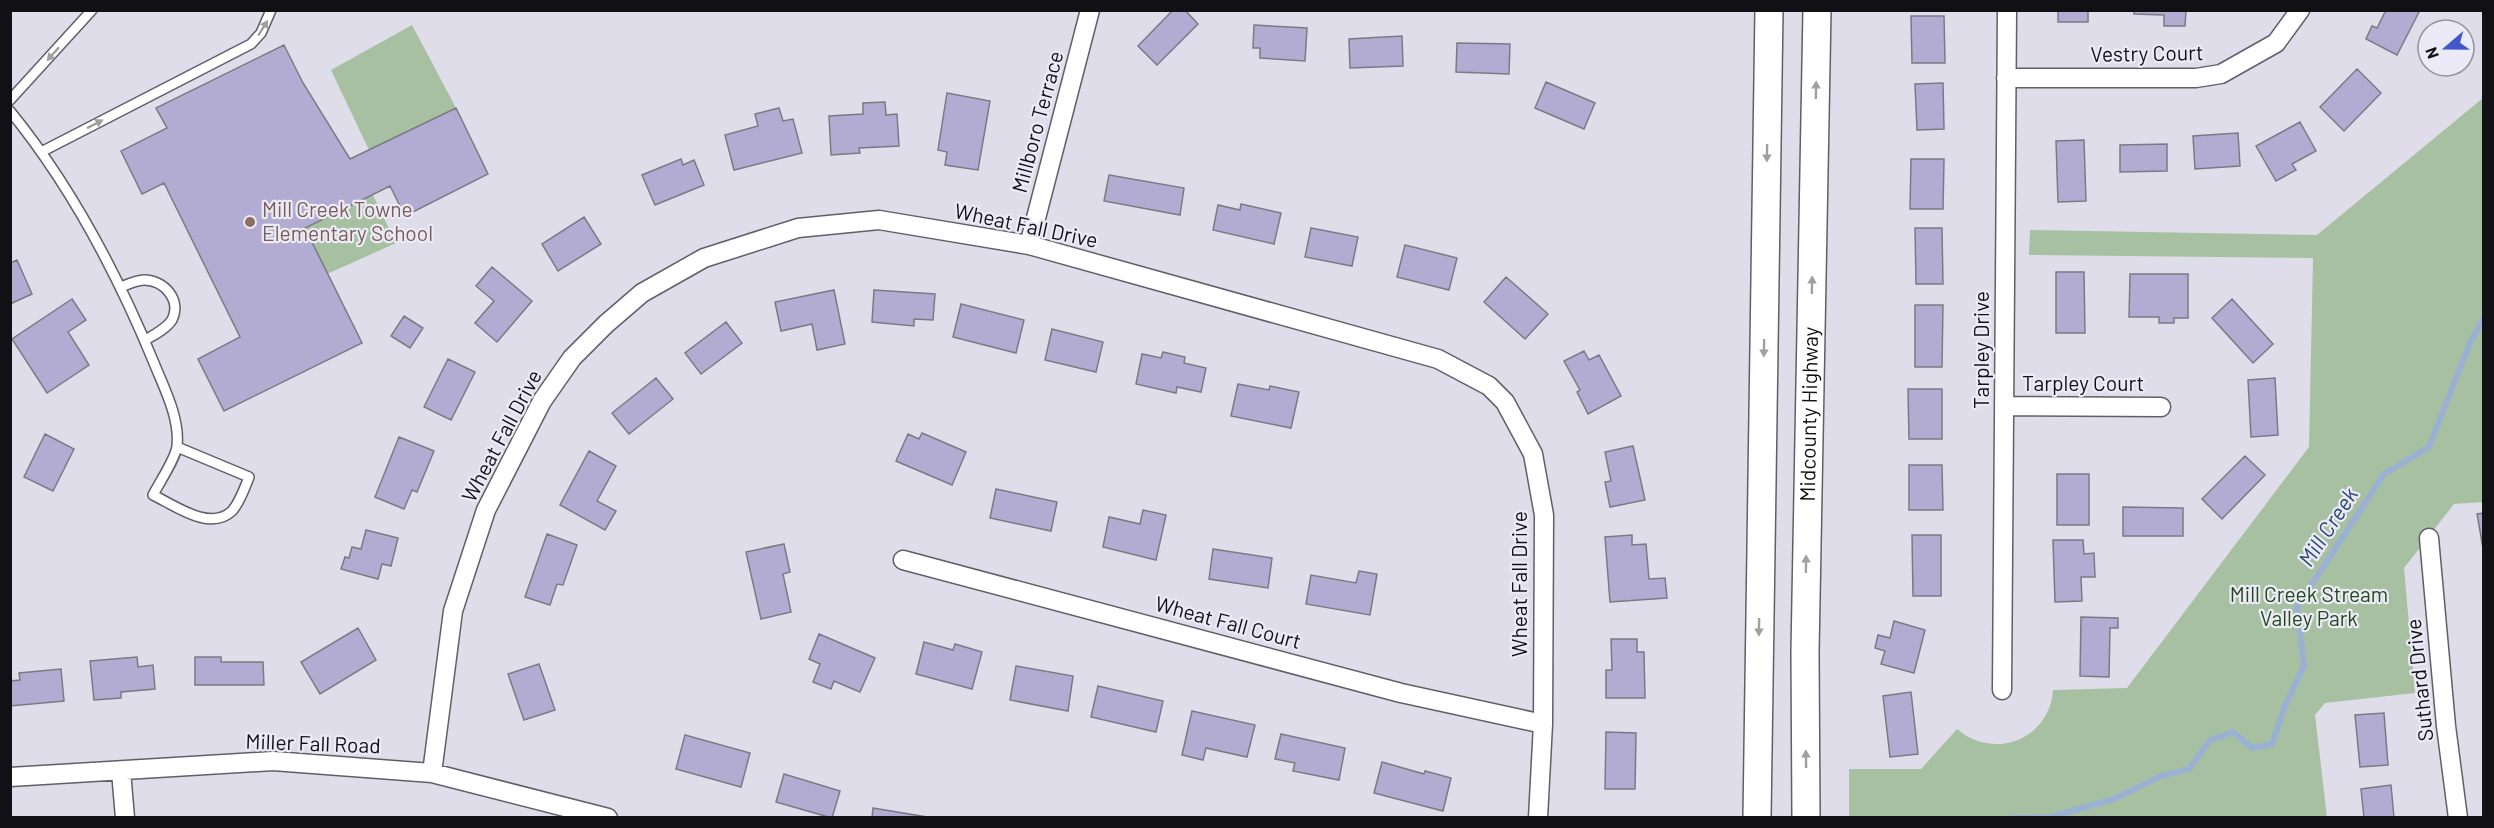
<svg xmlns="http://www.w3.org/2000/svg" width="2494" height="828" font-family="Barlow,sans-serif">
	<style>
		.green { fill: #a7c0a2 }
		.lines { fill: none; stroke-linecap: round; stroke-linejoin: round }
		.stream { stroke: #9ab1d3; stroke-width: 6 }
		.building { fill: #b2acd2; stroke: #7b7a84; stroke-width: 1.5 }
		.lane-casing { stroke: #605f69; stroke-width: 12 }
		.street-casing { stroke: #605f69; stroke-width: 21 }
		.primary-casing { stroke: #605f69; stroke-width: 30 }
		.lane { stroke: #fff; stroke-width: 9 }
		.street { stroke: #fff; stroke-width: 18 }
		.primary { stroke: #fff; stroke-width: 27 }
		.oneway { fill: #a09fa1 }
		.education-dot { fill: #8d6e63; stroke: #eceaf6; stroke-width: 2 }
		.labels { text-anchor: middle; stroke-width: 4.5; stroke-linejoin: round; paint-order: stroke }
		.street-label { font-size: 21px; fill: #111014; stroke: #eceaf6 }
		.education-label { font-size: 21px; fill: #785e54; stroke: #eceaf6; text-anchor: start }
		.park-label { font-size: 21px; fill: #22491b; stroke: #eceaf6 }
		.water-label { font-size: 22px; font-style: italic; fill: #274774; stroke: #eceaf6 }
	</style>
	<rect width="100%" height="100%" fill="#dfdde9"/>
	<!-- green -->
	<path class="green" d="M412 25 456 108 369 150 331 70Z
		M2483 98V502L2454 504 2404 568 2415 693 2325 703 2315 715 2327 817 1849 818V769H1921L1957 729C1994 761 2050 739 2053 690L2127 688 2309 447 2313 258 2029 255 2030 230 2317 235Z
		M373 195 396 243 327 274 305 228Z"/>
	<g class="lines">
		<!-- stream -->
		<path class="stream" d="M2012 818 2051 817 2114 799 2161 776 2189 769 2210 740 2233 732 2252 748 2272 744 2285 706 2304 666 2297 607 2384 474 2429 447 2469 345 2484 318"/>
	</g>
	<!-- building -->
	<path class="building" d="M1173 10H1185L1198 24 1157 65 1138 46Z
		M2058 10H2088V22H2058Z
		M2134 10H2186L2185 26H2164V15L2134 14Z
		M2386 10H2420L2397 55 2366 39 2372 26 2377 28Z
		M1911 16H1944L1945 63H1912Z
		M1254 25 1307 28 1305 61 1260 58V48H1253Z
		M1402 36 1403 66 1350 68 1349 39Z
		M1457 43 1510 44 1509 74 1456 72Z
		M284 45 303 83 350 159 456 108 488 174 405 216 390 186 305 228 362 343 224 411 198 359 240 337 164 183 142 194 121 151 167 128 156 108Z
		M2357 69 2381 93 2344 131 2320 107Z
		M1546 82 1595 103 1584 129 1535 108Z
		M1943 83 1944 129 1917 130 1915 84Z
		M947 93 990 101 978 170 945 165 947 152 938 150Z
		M885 102 886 115 897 114 899 146 859 148 860 153 831 155 829 116 863 114V103Z
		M779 108 783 121 793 119 802 153 734 170 725 135 758 126 755 114Z
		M2300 122 2316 151 2292 164 2296 170 2276 181 2256 146Z
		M2238 133 2240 166 2195 169 2193 136Z
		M2084 140 2086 201 2058 202 2056 141Z
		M2167 144V171L2120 172V145Z
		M681 159 683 165 694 160 704 185 655 205 642 175Z
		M1911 159H1944L1943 209H1910Z
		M1109 175 1184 188 1180 215 1104 201Z
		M1241 204 1281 213 1274 244 1213 230 1218 205 1240 210Z
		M584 217 601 244 558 271 542 244Z
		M1311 228 1358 237 1352 266 1305 257Z
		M1915 228H1942L1943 284H1916Z
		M1405 245 1457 258 1449 290 1397 277Z
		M17 260 32 294 10 304V263Z
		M492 267 532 301 497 342 475 323 494 301 476 286Z
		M2056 272H2084L2085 333H2056Z
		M2130 274H2188V318H2174V323H2159V317H2129Z
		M1506 277 1548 314 1525 339 1484 302Z
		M834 290 845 344 817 350 812 324 781 331 775 302Z
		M874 290 935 294 933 320 914 319V326L872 322Z
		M72 299 86 320 68 332 89 365 47 393 12 339Z
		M2232 299 2273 344 2253 363 2212 318Z
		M961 304 1024 320 1016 353 953 337Z
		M1915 305H1943L1942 367H1915Z
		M404 316 423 328 410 348 391 336Z
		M726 322 742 343 701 374 685 353Z
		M1052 329 1103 342 1096 372 1045 360Z
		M1584 351 1589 360 1599 355 1621 396 1588 414 1577 392 1580 390 1564 361Z
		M1163 352 1185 357 1184 363 1206 368 1201 392 1177 387 1176 393 1136 384 1142 354 1161 358Z
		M448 359 475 372 451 420 424 407Z
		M656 378 673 399 629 434 612 413Z
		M2275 378 2278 435 2251 437 2248 380Z
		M1238 384 1269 390 1270 386 1299 392 1291 428 1231 416Z
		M1908 389H1942V439H1909Z
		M922 433 966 452 952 485 896 461 908 434 919 439Z
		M45 434 74 449 53 491 24 477Z
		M399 437 434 451 417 492 412 490 404 509 375 497Z
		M1633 446 1645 500 1610 507 1605 482 1611 481 1605 452Z
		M589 451 616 466 597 501 616 511 605 530 560 505Z
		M2245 456 2265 475 2222 519 2202 499Z
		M1909 465H1942L1943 510H1909Z
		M2057 474H2089V525H2057Z
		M996 489 1057 502 1051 531 990 518Z
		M2123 507 2183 508V536H2123Z
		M1143 510 1166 515 1156 560 1103 547 1109 517 1140 524Z
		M2484 513V554L2477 514Z
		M366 530 398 538 391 566 382 564 378 579 341 569 345 557 349 558 352 547 361 549Z
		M547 534 577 545 563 585 557 584 550 605 525 597Z
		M1632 535V545L1646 544 1649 579 1665 578 1667 598 1610 602 1605 537Z
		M1912 535H1941V596H1913Z
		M2053 540H2083L2084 554 2094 553 2095 577H2081L2082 601 2055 602Z
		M784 544 790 572 783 574 791 612 761 619 746 552Z
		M1213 549 1272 558 1268 588 1209 579Z
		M1359 571 1377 574 1370 615 1306 604 1311 575 1356 583Z
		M2081 617 2118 618V628H2110L2109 677 2080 676Z
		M1894 621 1925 630 1914 673 1881 664 1885 651 1875 648 1878 635 1890 638Z
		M358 628 376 660 320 694 301 662Z
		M819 634 875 658 860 692 834 681 831 689 813 682 820 664 809 659Z
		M1611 639H1637V652H1644L1645 698H1606V670H1612Z
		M924 642 953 650 955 644 982 652 972 689 916 674Z
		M137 657 138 667 153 665 155 689 121 692V698L94 700 90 661Z
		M195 657H221V662H263L264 685H195Z
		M539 664 555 710 524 720 508 674Z
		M1016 666 1073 676 1068 711 1010 700Z
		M61 669 64 701 10 706V681L20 680 19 673Z
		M1098 686 1163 701 1156 732 1091 717Z
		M1911 692 1918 754 1890 757 1883 696Z
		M1192 711 1255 725 1247 757 1206 748 1203 760 1182 755Z
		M2384 713 2388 765 2360 767 2355 715Z
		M1606 732 1636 733 1635 789H1605Z
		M1281 734 1345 748 1339 780 1293 771 1295 763 1275 759Z
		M685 735 750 753 741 787 676 769Z
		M1382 762 1424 774 1425 771 1451 778 1443 811 1374 793Z
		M784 774 840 791 832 818 776 802Z
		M2391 785 2394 818H2364L2361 789Z
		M873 808 927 817V818H872Z"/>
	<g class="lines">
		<!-- lane casing -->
		<g class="lane-casing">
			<path id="lane" d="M10 100 92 10
				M10 111C72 187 117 273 154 363 164 388 180 418 177 446 176 458 159 483 153 495 174 505 210 532 232 511 240 502 245 487 249 477L177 447
				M43 151 251 44 261 33 271 10
				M121 287C128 284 137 280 144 280 164 280 182 300 172 320 166 329 154 335 145 340"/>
		</g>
		<!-- street casing -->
		<g class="street-casing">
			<path id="street" d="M2006 78H2196L2221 74 2276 43 2300 10
				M1029 245 1090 10
				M2004 406 2161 407
				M2429 538 2446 726 2458 818
				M903 560 1401 693 1543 724
				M2002 690 2007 10
				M121 771 125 818
				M432 773 453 611 486 510 542 401 572 358 606 324 642 293 704 258 798 228 879 220 1029 245 1438 359 1489 386 1505 402 1533 454 1544 515 1543 724 1538 818
				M10 777 273 761 432 773 608 818"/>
		</g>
		<!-- primary casing -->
		<g class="primary-casing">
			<g id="primary">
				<path d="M1757 818 1769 10"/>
				<path id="s1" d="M1806 818 1805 652 1817 10"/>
			</g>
		</g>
		<!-- lane -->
		<use href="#lane" class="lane"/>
		<!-- street -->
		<use href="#street" class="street"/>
		<!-- primary -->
		<use href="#primary" class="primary"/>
	</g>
	<!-- one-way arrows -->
	<defs><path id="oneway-solid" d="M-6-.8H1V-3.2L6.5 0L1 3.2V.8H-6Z" transform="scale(1.5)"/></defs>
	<g class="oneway">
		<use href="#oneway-solid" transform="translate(263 28) rotate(-58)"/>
		<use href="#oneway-solid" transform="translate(53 54) rotate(132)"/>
		<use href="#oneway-solid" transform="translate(1816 90) rotate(-89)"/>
		<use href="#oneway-solid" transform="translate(95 124) rotate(-27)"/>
		<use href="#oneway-solid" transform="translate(1767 153) rotate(91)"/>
		<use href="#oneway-solid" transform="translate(1812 285) rotate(-89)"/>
		<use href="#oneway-solid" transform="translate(1764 348) rotate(91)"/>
		<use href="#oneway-solid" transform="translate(1806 564) rotate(-89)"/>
		<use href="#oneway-solid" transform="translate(1759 627) rotate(91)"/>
		<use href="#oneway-solid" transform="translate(1806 759) rotate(-91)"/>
	</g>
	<!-- markers -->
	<circle class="education-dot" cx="250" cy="222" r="6"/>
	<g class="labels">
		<!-- street labels -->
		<g class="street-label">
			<text transform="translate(2147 54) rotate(-1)" y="7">Vestry Court</text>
			<text transform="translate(1038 122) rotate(-75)" y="7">Millboro Terrace</text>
			<text transform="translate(1026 226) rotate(12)" y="7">Wheat Fall Drive</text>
			<text transform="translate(1982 350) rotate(-90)" y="7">Tarpley Drive</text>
			<text x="2083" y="391">Tarpley Court</text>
			<text dy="7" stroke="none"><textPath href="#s1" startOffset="404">Midcounty Highway</textPath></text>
			<text transform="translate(502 436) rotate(-62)" y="7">Wheat Fall Drive</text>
			<text transform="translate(1520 584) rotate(-90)" y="7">Wheat Fall Drive</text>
			<text transform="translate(1228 623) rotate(15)" y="7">Wheat Fall Court</text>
			<text transform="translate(2420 680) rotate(-96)" y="7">Suthard Drive</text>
			<text transform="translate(313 744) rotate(2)" y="7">Miller Fall Road</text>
		</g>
		<!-- education labels -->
		<g class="education-label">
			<text x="262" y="217">Mill Creek Towne<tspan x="262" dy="24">Elementary School</tspan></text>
		</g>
		<!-- park labels -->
		<g class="park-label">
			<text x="2309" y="602">Mill Creek Stream<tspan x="2309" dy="24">Valley Park</tspan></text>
		</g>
		<!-- water labels -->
		<g class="water-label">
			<text transform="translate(2328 527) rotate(-57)" y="8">Mill Creek</text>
		</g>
	</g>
	<!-- border -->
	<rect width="2494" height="828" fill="none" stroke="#111014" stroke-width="24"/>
	<!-- north arrow -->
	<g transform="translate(2446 48) rotate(250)"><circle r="28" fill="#eceaf6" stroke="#94939c" stroke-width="1.5"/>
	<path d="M0-4.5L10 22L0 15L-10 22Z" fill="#4356ca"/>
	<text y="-9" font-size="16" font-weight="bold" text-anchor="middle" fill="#111014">N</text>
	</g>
</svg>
